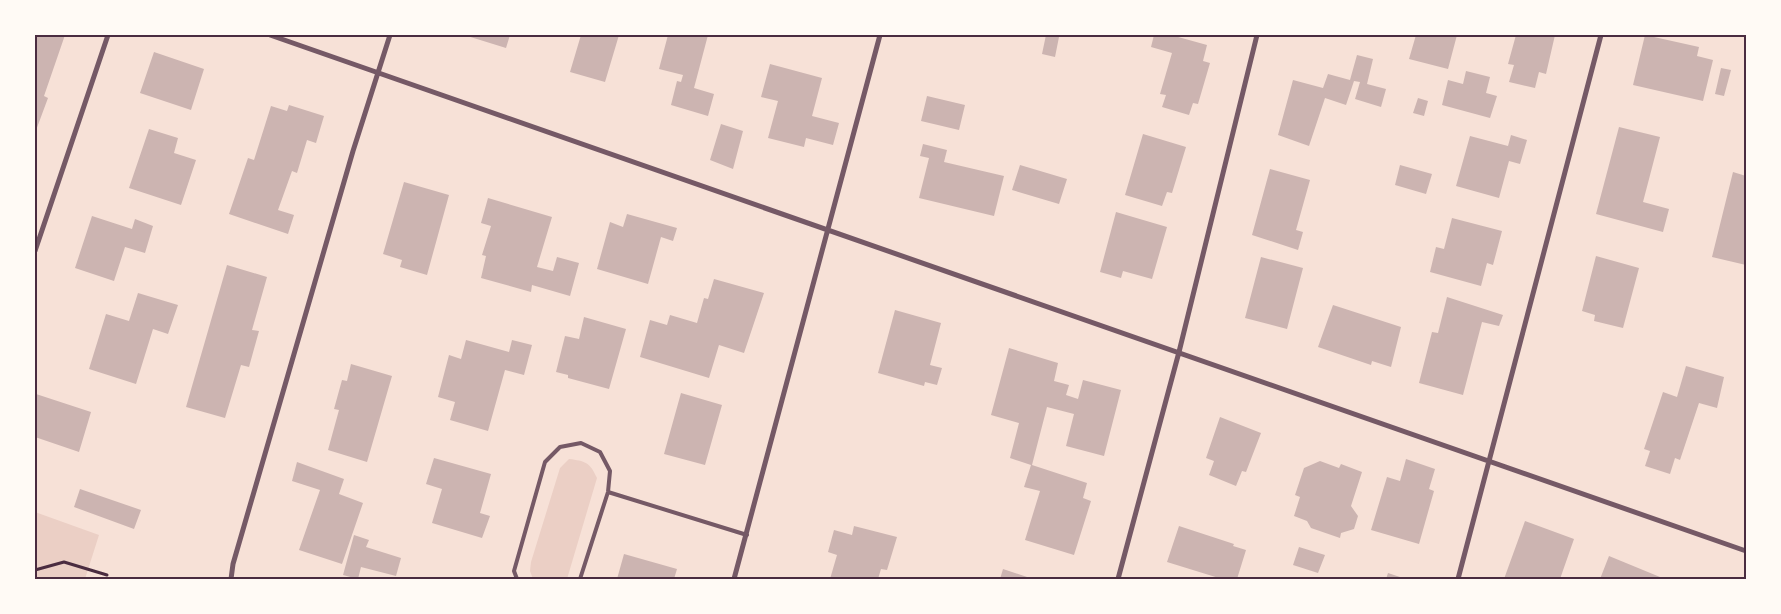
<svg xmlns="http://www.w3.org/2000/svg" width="1781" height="614" font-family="Bitter,serif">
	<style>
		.green { fill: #ebcfc5 }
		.building { fill: #ccb4b1 }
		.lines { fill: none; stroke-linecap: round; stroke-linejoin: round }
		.path { stroke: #4a2c40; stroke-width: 3 }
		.service { stroke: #755966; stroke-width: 4 }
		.minor { stroke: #755966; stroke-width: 5 }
		.neatline { fill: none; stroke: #4a2c40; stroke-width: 2 }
	</style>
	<rect width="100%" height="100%" fill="#f7e1d7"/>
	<!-- green -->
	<path class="green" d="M569 459C585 461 590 462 597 478L567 579H533L530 571 531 562 560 468Z
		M35 512 99 535 85 579H35Z"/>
	<!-- building -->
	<path class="building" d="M35 35H65L44 96 48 98 35 133Z
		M464 35H510L506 48Z
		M581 35H619L605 82 570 72Z
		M668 35H708L694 88 714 94 708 116 671 105 677 81 681 82 683 75 659 69Z
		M1046 35 1059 37 1055 57 1042 54Z
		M1154 35H1171L1207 45 1203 61 1210 63 1198 104 1193 103 1189 115 1162 107 1166 95 1160 94 1172 53 1151 47Z
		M1416 35H1457L1448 69 1409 59Z
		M1516 35H1555L1546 74 1539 72 1535 88 1509 82 1514 65 1508 64Z
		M1645 35 1699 47 1697 56 1713 60 1703 101 1633 85Z
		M154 52 204 69 191 110 140 93Z
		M1357 55 1373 59 1367 84 1386 89 1381 107 1355 99 1360 82 1354 81 1346 105 1325 98 1309 146 1278 135 1293 80 1323 88 1328 74 1350 80Z
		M770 64 822 78 812 116 839 123 833 145 806 138 804 147 768 138 778 101 761 97Z
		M1721 68 1731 70 1724 96 1715 94Z
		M1466 71 1490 77 1486 93 1497 96 1490 118 1442 105 1448 80 1463 84Z
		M927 96 965 105 959 130 921 121Z
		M1418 98 1428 101 1424 116 1413 113Z
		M289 105 324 116 316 143 307 140 297 173 292 171 278 210 294 215 288 234 229 214 248 158 254 160 271 106 287 111Z
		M721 124 743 131 733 169 710 160Z
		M1619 127 1660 137 1643 202 1669 209 1663 232 1596 214Z
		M149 129 178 138 174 153 196 160 181 205 129 188Z
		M1143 134 1186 147 1172 193 1167 192 1162 206 1125 195Z
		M1511 135 1527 140 1520 164 1509 161 1499 198 1456 186 1470 136 1508 146Z
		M923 144 947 150 944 162 1004 176 994 216 919 198 929 158 920 156Z
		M1020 165 1067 179 1059 204 1012 190Z
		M1400 165 1432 174 1426 194 1395 185Z
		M1270 169 1310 180 1296 230 1303 232 1298 250 1252 235Z
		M1733 172 1746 176V265L1712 257Z
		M404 182 449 195 427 275 400 267 402 260 383 254Z
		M488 198 552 217 537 267 553 271 557 257 579 263 570 296 532 285 531 292 481 278 486 256 482 255 491 226 481 223Z
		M1116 212 1167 227 1152 279 1123 271 1121 278 1100 272Z
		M627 214 677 228 673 241 661 237 648 284 597 269 610 222 623 227Z
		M92 216 132 229 135 219 153 226 145 253 125 247 114 281 75 268Z
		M1452 218 1502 231 1493 265 1487 263 1481 286 1430 272 1436 247 1444 249Z
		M1596 256 1639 268 1623 328 1594 321 1595 315 1582 311Z
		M1261 257 1303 268 1287 329 1245 318Z
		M227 265 267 277 252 330 259 331 249 367 241 365 225 418 186 407Z
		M714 279 764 293 744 353 719 345 709 378 640 357 650 320 667 325 670 315 697 323 704 298 708 299Z
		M138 293 178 305 168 334 153 329 136 384 89 369 106 314 129 321Z
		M1447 297 1503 315 1499 326 1482 322 1463 395 1419 383 1432 332 1438 333Z
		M1333 305 1401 327 1391 367 1372 361 1371 365 1318 347Z
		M895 310 941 323 930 365 942 368 937 385 925 382 924 386 878 373Z
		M584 317 626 329 609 389 568 378V375L556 372 565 336 579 339Z
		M466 340 509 352 512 340 532 345 524 375 505 370 488 431 450 420 455 402 438 397 449 355 461 359Z
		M1009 348 1058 363 1054 381 1069 385 1066 395 1078 399 1083 380 1121 390 1104 456 1066 446 1074 414 1047 407 1032 465 1087 483 1083 498 1091 501 1074 555 1025 540 1040 491 1024 487 1031 465 1010 458 1019 423 991 415Z
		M351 364 392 376 367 462 328 450 339 410 334 409 342 380 347 381Z
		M1686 366 1724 377 1717 408 1699 403 1680 460 1675 458 1670 474 1645 466 1650 451 1644 449 1663 392 1677 397Z
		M681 393 722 405 705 465 664 454Z
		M36 394 91 412 79 452 35 437Z
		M1220 417 1261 433 1246 472 1242 471 1236 486 1209 475 1214 461 1206 458Z
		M434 458 491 474 480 513 490 516 482 538 432 523 442 489 426 484Z
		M1406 459 1435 469 1429 489 1434 491 1419 544 1371 530 1387 477 1400 481Z
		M1320 461 1339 468 1341 464 1362 472 1351 506 1358 516 1354 529 1341 533 1340 538 1311 528 1307 521 1294 516 1300 497 1295 495 1304 468Z
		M297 462 344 479 339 494 363 503 342 564 299 550 320 490 292 481Z
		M80 489 141 510 134 529 74 507Z
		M1525 521 1574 539 1560 579H1504Z
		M854 526 897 537 887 570 881 569 878 579H830L837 555 828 552 834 530 852 535Z
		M1179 526 1234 544 1233 546 1246 550 1237 579 1224 577 1222 579 1167 562Z
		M354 535 369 540 366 547 401 558 396 576 361 567 358 579 343 575Z
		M1299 547 1325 555 1318 573 1293 565Z
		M624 554 677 569 674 579H617Z
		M1609 556 1660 577 1659 579H1600Z
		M1003 569 1033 579H1000Z
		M1388 573 1406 579H1386Z"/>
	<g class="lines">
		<!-- path -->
		<path class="path" d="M35 570 64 562 107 575"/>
		<!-- service -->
		<path class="service" d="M608 492 747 535
			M517 579 514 571 545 462 560 447 581 443 600 452 610 471 608 492 580 579"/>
		<!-- minor -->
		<path class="minor" d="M270 35C764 203 1254 380 1746 551
			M35 251 108 35
			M231 579 233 564 353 151 390 35
			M734 579 880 35
			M1118 579 1179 352 1257 35
			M1458 579 1601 35"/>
	</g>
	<!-- border -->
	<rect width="1781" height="614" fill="none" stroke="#fffaf5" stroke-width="72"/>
	<rect x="36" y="36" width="1709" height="542" class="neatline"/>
</svg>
